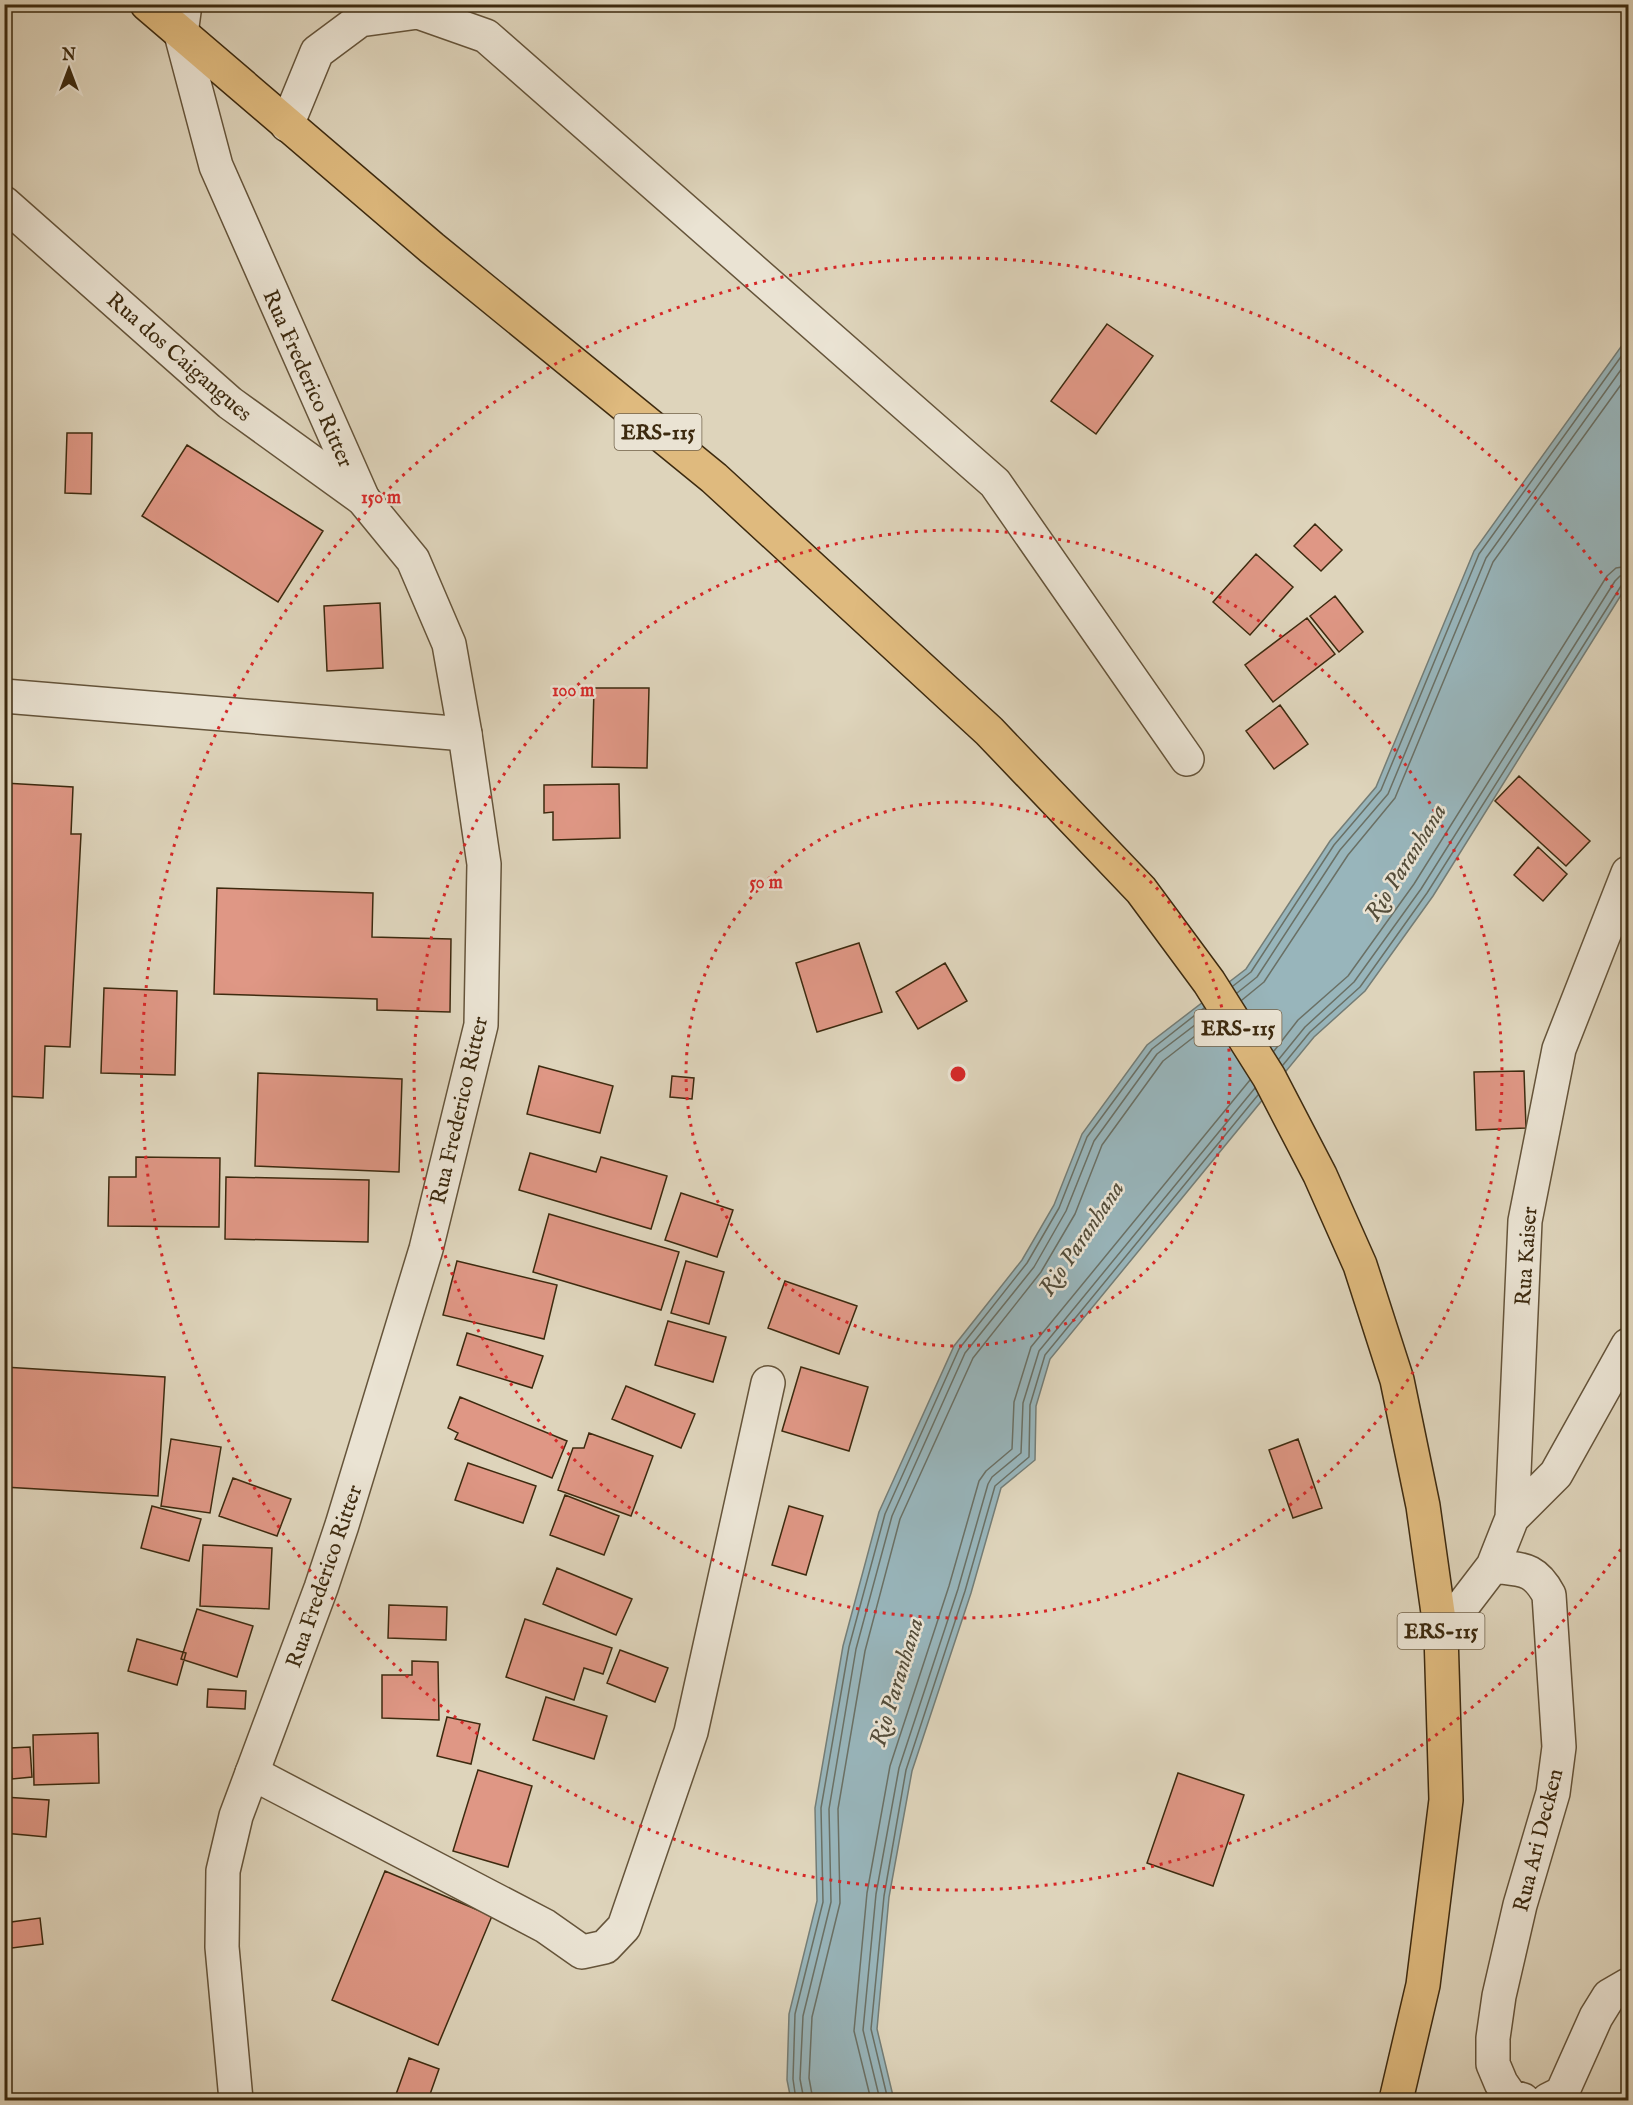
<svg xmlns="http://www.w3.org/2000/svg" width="1633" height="2105" font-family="'IM FELL English',serif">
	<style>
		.water { fill: #98b5bb; stroke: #747d76; stroke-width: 1.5 }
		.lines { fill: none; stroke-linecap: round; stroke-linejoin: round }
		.shore { stroke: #6a7065; stroke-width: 1.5 }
		.building { fill: #df9785; stroke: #3d2a0f; stroke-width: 1.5 }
		.minor-casing { stroke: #65543a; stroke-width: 36 }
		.tertiary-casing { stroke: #65543a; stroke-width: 36 }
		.primary-casing { stroke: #3d2a0f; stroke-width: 36 }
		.minor { stroke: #eae3d3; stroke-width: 33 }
		.tertiary { stroke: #eae3d3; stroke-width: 33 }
		.primary { stroke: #dfba7e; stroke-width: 33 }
		.ring { fill: none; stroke: #d62828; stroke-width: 3; stroke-dasharray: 3 6 }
		.labels { text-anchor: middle; stroke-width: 5; stroke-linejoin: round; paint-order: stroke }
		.shield { fill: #eae3d3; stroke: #71624a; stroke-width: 1.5 }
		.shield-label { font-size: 21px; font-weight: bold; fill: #3d2a0f }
		.street-label { font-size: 22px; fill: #3d2a0f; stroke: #eae3d3 }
		.water-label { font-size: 24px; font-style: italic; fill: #544d3a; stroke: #eae3d3 }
		.centre { fill: #d62828; stroke: #eae3d3; stroke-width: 3 }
		.ring-label { font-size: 18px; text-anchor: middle; font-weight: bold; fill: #d62828; stroke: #eae3d3; stroke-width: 5; stroke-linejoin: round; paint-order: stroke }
	</style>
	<rect width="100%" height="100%" fill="#ded4bb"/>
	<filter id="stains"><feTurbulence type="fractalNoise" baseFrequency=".00333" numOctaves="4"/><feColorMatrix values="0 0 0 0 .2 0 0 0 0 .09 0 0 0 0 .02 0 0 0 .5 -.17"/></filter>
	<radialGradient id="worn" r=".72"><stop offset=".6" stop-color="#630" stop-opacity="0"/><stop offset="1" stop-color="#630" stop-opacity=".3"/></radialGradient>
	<!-- water -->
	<path class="water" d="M1628 337V584L1433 896 1365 991 1314 1037 1050 1359 1036 1406 1035 1460 1001 1488 971 1593 912 1771 889 1897 877 2029 894 2100H791L787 2080 789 2014 817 1901 815 1808 843 1646 879 1512 954 1346 1022 1260 1054 1205 1082 1134 1147 1045 1246 969 1330 841 1376 787 1474 551Z"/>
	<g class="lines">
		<!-- shore -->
		<path class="shore" d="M1233 986 1251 972 1334 845 1381 790 1479 554 1628 347
			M1237 993 1257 977 1340 850 1388 794 1486 558 1628 360
			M1242 1000 1264 982 1348 855 1395 798 1493 562 1628 375
			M1274 1051 1298 1020 1348 976 1414 884 1607 576 1616 568 1628 566
			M1279 1059 1305 1027 1354 982 1421 889 1615 581 1620 576 1628 575
			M1283 1065 1310 1032 1360 987 1427 893 1621 586 1628 582
			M796 2100 793 2079 795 2014 823 1902 821 1808 849 1647 885 1514 959 1349 1027 1263 1059 1208 1087 1137 1152 1049 1204 1008
			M804 2100 800 2079 803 2016 831 1902 829 1809 856 1649 892 1516 965 1353 1034 1267 1066 1211 1094 1141 1157 1054 1208 1015
			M813 2100 809 2078 812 2017 840 1903 838 1809 865 1651 900 1519 973 1358 1041 1272 1075 1214 1102 1145 1163 1061 1213 1022
			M871 2100 854 2031 867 1893 890 1766 949 1586 979 1481 986 1471 1012 1449 1014 1402 1031 1347 1250 1080
			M880 2100 863 2030 876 1894 899 1768 958 1589 988 1484 992 1477 1021 1453 1023 1403 1039 1351 1255 1088
			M888 2100 871 2029 884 1896 906 1770 965 1591 995 1486 1029 1457 1030 1405 1045 1355 1258 1095"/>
	</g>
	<!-- building -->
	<path class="building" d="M1107 324 1153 356 1096 434 1051 401Z
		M67 433H92L91 494 65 493Z
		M187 445 323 531 278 602 142 516Z
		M1315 524 1342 550 1321 571 1294 546Z
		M1256 554 1293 587 1250 635 1213 602Z
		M1335 596 1363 632 1339 652 1310 616Z
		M380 603 383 668 327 671 324 606Z
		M1307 618 1335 654 1273 702 1245 665Z
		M594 688H649L647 768 592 767Z
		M1280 705 1308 744 1274 769 1246 731Z
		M1519 776 1590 841 1566 866 1495 801Z
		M4 783 73 787 71 834H81L70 1047 45 1046 43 1098 4 1096Z
		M619 784 620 838 553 840V812L544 813V785Z
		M1538 847 1567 874 1543 901 1514 875Z
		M217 888 373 893 372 937 451 939 450 1012 377 1010V999L214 994Z
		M859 943 882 1012 817 1032 796 963Z
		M945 963 967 1001 918 1029 896 992Z
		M104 988 177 991 175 1075 101 1073Z
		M539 1066 613 1086 600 1133 527 1114Z
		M1524 1071 1526 1128 1476 1130 1474 1072Z
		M258 1073 402 1079 399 1172 255 1166Z
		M672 1076 694 1078 692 1099 670 1097Z
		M530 1153 596 1172 601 1157 667 1176 651 1229 519 1190Z
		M136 1157 220 1158 219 1227 108 1226 109 1177H136Z
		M226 1177 369 1180 368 1242 225 1239Z
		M681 1193 733 1210 717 1257 665 1240Z
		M549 1214 679 1252 661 1310 533 1272Z
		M457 1261 557 1285 544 1339 443 1315Z
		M686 1261 724 1272 709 1324 671 1313Z
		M785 1281 857 1306 839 1354 768 1328Z
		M668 1321 726 1337 713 1382 655 1365Z
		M467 1333 543 1356 532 1388 457 1365Z
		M4 1367 165 1377 158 1496 4 1487Z
		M801 1367 868 1387 849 1451 782 1431Z
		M626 1386 695 1414 681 1448 612 1419Z
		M460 1397 567 1441 552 1478 455 1439 458 1433 448 1428Z
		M589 1433 653 1456 631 1516 558 1490 573 1448H584Z
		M171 1439 221 1447 210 1513 161 1506Z
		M1298 1439 1322 1508 1293 1518 1269 1450Z
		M468 1463 536 1486 523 1523 455 1500Z
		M233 1478 291 1499 277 1536 219 1516Z
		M565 1495 619 1516 604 1555 550 1535Z
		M152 1506 201 1519 189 1561 141 1548Z
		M789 1506 823 1516 806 1575 772 1565Z
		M203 1545 272 1548 269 1609 200 1606Z
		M557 1568 632 1599 616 1635 543 1604Z
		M389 1605 447 1607 446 1640 388 1638Z
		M197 1609 253 1626 237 1677 181 1659Z
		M525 1619 612 1648 603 1674 584 1668 574 1700 506 1677Z
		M137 1639 186 1653 177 1685 128 1671Z
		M620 1650 668 1668 655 1702 607 1683Z
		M412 1661 438 1662 439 1720 382 1718V1675H412Z
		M208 1689 246 1691 245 1709 207 1707Z
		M546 1697 607 1716 594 1759 533 1740Z
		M447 1717 480 1724 471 1764 437 1756Z
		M98 1733 99 1783 34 1785 33 1735Z
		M30 1747 32 1777 12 1779 10 1748Z
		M478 1770 532 1786 508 1867 453 1851Z
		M1178 1773 1244 1795 1213 1886 1147 1863Z
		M4 1797 49 1800 46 1837 4 1833Z
		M385 1871 492 1916 438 2045 332 2000Z
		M40 1918 43 1944 4 1949V1923Z
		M409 2058 439 2069 428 2100H394Z"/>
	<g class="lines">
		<!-- minor casing -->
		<g class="minor-casing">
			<path id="minor" d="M185 4 181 34 216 166 363 499
				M287 125 317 52 360 20 418 12 486 36 995 483 1187 759
				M4 696 465 734
				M1512 1518 1556 1474 1628 1345
				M1493 1566C1522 1570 1534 1567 1549 1595L1559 1747 1553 1793 1520 1905 1499 1996 1493 2038V2064L1501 2083 1510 2096 1523 2100
				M1441 1634 1493 1566 1512 1518 1525 1221 1559 1049 1628 873
				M252 1773 545 1926 582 1952 605 1947 624 1927 691 1732 768 1383
				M1548 2100 1562 2093 1596 2017 1609 1996 1628 1985"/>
		</g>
		<!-- tertiary casing -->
		<g class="tertiary-casing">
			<path id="tertiary" d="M4 203 230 403 363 499 413 560 449 644 465 734 484 864 481 1025 426 1249 342 1525 321 1588 236 1816 223 1871 222 1947 236 2100"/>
		</g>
		<!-- primary casing -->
		<g class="primary-casing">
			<path id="primary" d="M147 4 432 248 714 478 989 731 1141 890 1209 982 1269 1077 1320 1175 1360 1265 1397 1380 1423 1506 1441 1634 1446 1800 1423 1985 1396 2100"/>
		</g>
		<!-- minor -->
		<use href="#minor" class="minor"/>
		<!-- tertiary -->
		<use href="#tertiary" class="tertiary"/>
		<!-- primary -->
		<use href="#primary" class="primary"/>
	</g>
	<!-- distance rings -->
	<g class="ring">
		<circle cx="958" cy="1074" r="272"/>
		<circle cx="958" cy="1074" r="544"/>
		<path d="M1626 1542A816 816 0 1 1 1626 606"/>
	</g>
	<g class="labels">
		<!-- shield labels -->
		<g class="shield">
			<rect x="614.5" y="414" width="87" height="36" rx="4.5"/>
			<rect x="1194.5" y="1010" width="87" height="36" rx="4.5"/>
			<rect x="1397.5" y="1613" width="87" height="36" rx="4.5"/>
		</g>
		<g class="shield-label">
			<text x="658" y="439">ERS-115</text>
			<text x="1238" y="1035">ERS-115</text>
			<text x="1441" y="1638">ERS-115</text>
		</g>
		<!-- street labels -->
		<g class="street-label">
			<text transform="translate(180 356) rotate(41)" y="8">Rua dos Caigangues</text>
			<text transform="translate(309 378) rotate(66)" y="8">Rua Frederico Ritter</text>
			<text transform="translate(458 1110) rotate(-77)" y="8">Rua Frederico Ritter</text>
			<text transform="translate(1525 1256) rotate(-86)" y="8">Rua Kaiser</text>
			<text transform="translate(323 1576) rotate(-71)" y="8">Rua Frederico Ritter</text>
			<text transform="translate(1537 1840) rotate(-76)" y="8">Rua Ari Decken</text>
		</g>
		<!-- water labels -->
		<g class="water-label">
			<text transform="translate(1405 862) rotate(-58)" y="8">Rio Paranhana</text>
			<text transform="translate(1081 1238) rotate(-56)" y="8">Rio Paranhana</text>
			<text transform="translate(896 1682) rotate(-73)" y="8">Rio Paranhana</text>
		</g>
	</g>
	<circle cx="958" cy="1074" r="9" class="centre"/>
	<g class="ring-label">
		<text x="381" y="503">150 m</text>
		<text x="573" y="696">100 m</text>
		<text x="766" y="888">50 m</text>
	</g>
	<!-- margin -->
	<rect width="1633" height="2105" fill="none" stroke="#ded4bb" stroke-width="24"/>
	<rect x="6" y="6" width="1621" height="2093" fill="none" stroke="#3d2a0f" stroke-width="3"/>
	<rect x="12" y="12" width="1609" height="2081" fill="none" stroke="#3d2a0f" stroke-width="1.5"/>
	<!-- north arrow -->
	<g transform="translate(69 69)" stroke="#eae3d3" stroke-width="4.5" paint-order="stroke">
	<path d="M0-4.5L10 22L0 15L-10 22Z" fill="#3d2a0f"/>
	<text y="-9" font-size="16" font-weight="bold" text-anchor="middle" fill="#3d2a0f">N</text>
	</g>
	<rect width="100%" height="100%" filter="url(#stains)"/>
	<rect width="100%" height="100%" fill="url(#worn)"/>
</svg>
